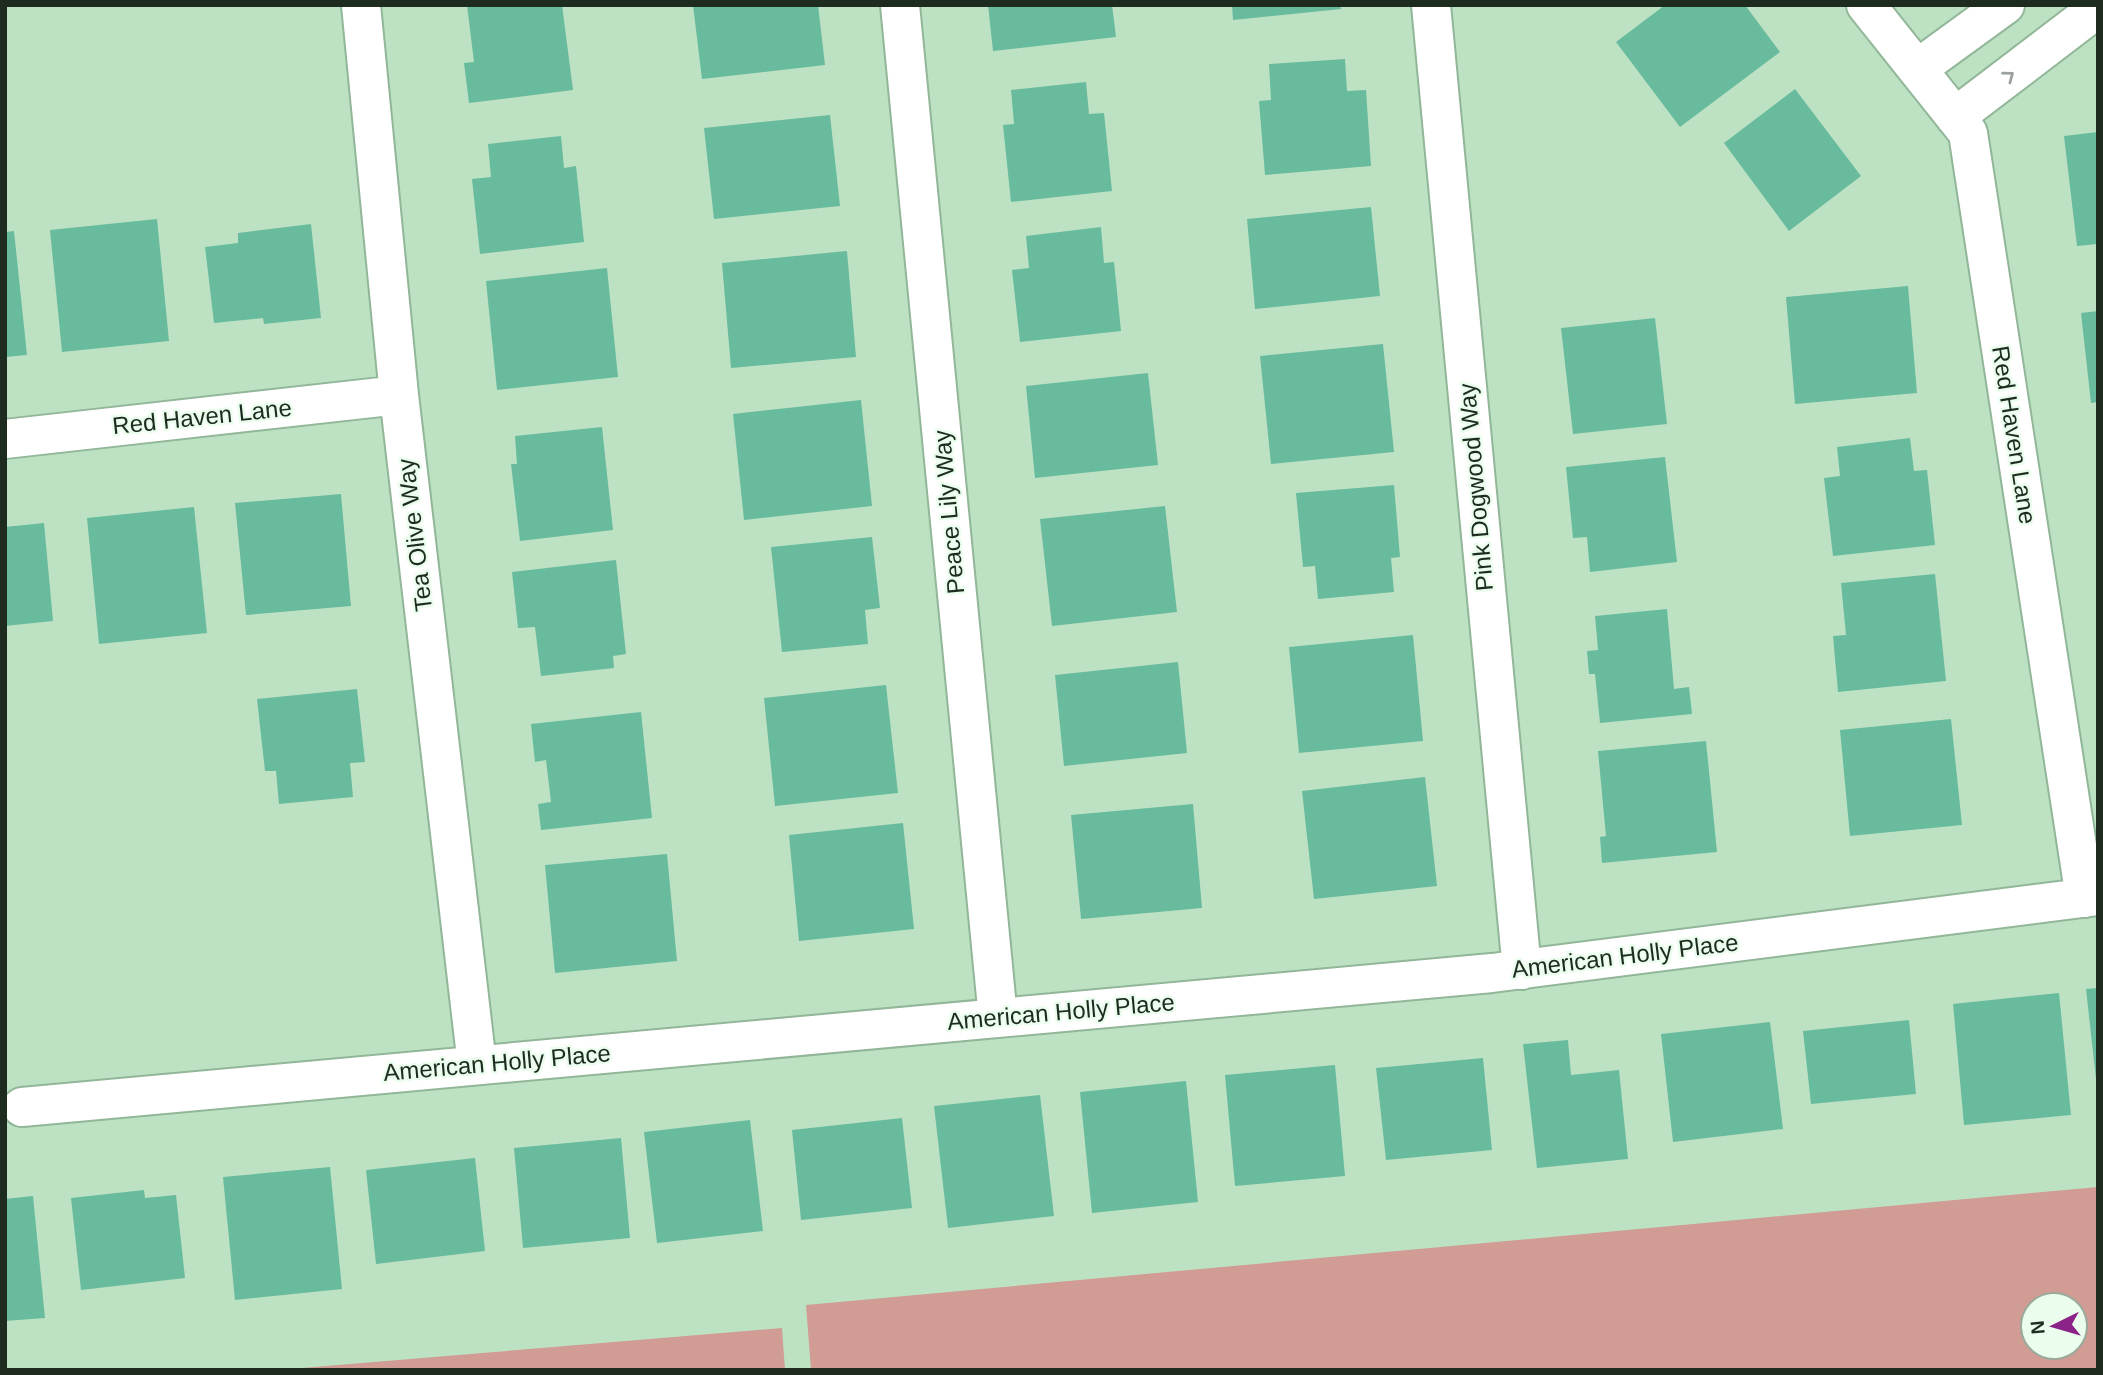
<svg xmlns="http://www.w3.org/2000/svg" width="2103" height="1375" font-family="Arial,sans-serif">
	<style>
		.green { fill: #d09c93; fill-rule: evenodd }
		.building { fill: #69bb9e }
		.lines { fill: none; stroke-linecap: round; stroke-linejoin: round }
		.street-casing { stroke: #92b698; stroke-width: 42 }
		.street { stroke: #fff; stroke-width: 38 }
		.oneway { stroke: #9aa09b }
		.labels { text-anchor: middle; stroke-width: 5; stroke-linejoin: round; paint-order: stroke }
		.street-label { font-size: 24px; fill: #1e2c20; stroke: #ebfeee }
	</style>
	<rect width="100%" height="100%" fill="#bde2c3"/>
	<!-- green -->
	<path class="green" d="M2098 1187V1370H811L806 1305ZM2033 1305H2075V1347H2033Z
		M782 1328 785 1370H278Z"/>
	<!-- building -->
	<path class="building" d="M467 5H562L573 90 469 103 464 63 474 62Z
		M693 5H818L825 65 702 79Z
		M988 5H1112L1116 37 993 51Z
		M1232 5H1340L1341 9 1233 20Z
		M1665 5H1745L1780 52 1680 127 1616 42Z
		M1345 59 1347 91 1366 90 1371 166 1265 175 1259 101 1271 100 1269 64Z
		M1086 82 1089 114 1104 113 1112 191 1011 202 1003 125 1014 124 1011 90Z
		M1795 89 1861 176 1789 231 1724 143Z
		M830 115 840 206 714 219 704 128Z
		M2098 132V244L2077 246 2064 136Z
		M561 136 564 168 576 166 584 242 480 254 472 179 491 177 488 144Z
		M1371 207 1380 296 1255 309 1247 219Z
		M157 219 169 341 62 352 50 230Z
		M311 224 321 318 264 324 263 318 214 323 205 247 238 243V233Z
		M1101 227 1104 263 1114 262 1121 331 1020 342 1012 270 1029 268 1026 236Z
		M14 231 27 355 5 357V232Z
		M847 251 856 357 731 368 722 263Z
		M607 268 618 377 497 390 486 281Z
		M1908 286 1917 393 1795 404 1786 297Z
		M2098 311V402L2091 403 2081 313Z
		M1655 318 1667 424 1573 434 1561 328Z
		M1383 344 1394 452 1271 464 1260 356Z
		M1148 373 1158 465 1035 478 1026 386Z
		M861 400 872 506 744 520 733 414Z
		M602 427 613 530 520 541 511 464H517L515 436Z
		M1910 438 1914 471 1927 470 1935 545 1833 556 1824 478 1840 476 1837 447Z
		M1665 457 1677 562 1590 572 1587 537 1573 538 1566 467Z
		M1394 485 1400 557 1391 558 1394 592 1318 599 1315 566 1303 567 1296 493Z
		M341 494 351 606 246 615 235 503Z
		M1165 506 1177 612 1052 626 1040 519Z
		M194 507 207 633 99 644 87 518Z
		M44 523 53 621 5 626V527Z
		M872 537 880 608 865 610 868 644 782 652 771 547Z
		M616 560 626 654 613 656 614 668 541 676 535 627 518 628 512 572Z
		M1935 574 1946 681 1838 692 1833 636 1846 635 1841 583Z
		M1667 609 1674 689 1689 687 1692 714 1600 723 1595 674H1589L1587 651 1598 650 1595 616Z
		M1413 635 1423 741 1299 753 1289 647Z
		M1178 662 1187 753 1064 766 1055 675Z
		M886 685 898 793 775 806 764 698Z
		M357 689 365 762 350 763 353 797 279 804 276 771H265L257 699Z
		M641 712 652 818 541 830 538 804 551 802 546 760 535 762 531 724Z
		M1951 719 1962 825 1850 836 1840 730Z
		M1706 741 1717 852 1602 863 1600 837 1606 836 1598 751Z
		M1425 777 1437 886 1314 899 1302 791Z
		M1193 804 1202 908 1081 919 1071 815Z
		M903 823 914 929 799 941 789 835Z
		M667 854 677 961 555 973 545 865Z
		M2098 988V1079H2096L2086 989Z
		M2059 993 2071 1115 1964 1125 1953 1004Z
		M1909 1020 1916 1094 1811 1104 1803 1031Z
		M1770 1022 1783 1129 1673 1142 1661 1034Z
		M1568 1040 1571 1075 1619 1070 1628 1159 1537 1168 1523 1044Z
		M1483 1058 1492 1150 1386 1160 1376 1068Z
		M1335 1065 1345 1176 1235 1186 1225 1075Z
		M1186 1081 1198 1202 1092 1213 1080 1092Z
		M1040 1095 1054 1216 948 1228 934 1106Z
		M902 1118 912 1208 801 1220 792 1130Z
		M750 1120 763 1231 657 1243 644 1132Z
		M621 1138 630 1238 523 1248 514 1148Z
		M475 1158 485 1251 376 1264 366 1170Z
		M330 1167 342 1289 235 1300 223 1177Z
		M144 1190 145 1198 176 1195 185 1278 81 1290 71 1198Z
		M33 1196 45 1318 5 1321V1199Z"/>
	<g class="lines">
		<!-- street casing -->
		<g class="street-casing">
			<path id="street" d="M361 5 399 395 477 1065
				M900 5 998 1018
				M1431 5 1522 970
				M1866 5 1968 133 2085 898
				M1917 69 2005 5
				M1955 117 2098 8
				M5 439 399 395
				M22 1107 1492 973 2098 896"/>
		</g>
		<!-- street -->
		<use href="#street" class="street"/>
	</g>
	<!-- one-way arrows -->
	<defs><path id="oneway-chevron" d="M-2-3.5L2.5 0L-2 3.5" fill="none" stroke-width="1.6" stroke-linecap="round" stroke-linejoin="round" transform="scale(1.75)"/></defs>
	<use class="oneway" href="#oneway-chevron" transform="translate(2009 76) rotate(-37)"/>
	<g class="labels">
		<!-- street labels -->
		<g class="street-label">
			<text transform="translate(202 417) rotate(-6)" y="8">Red Haven Lane</text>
			<text transform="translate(2014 435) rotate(81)" y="8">Red Haven Lane</text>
			<text transform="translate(1476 487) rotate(-95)" y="8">Pink Dogwood Way</text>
			<text transform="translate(949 512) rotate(-95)" y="8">Peace Lily Way</text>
			<text transform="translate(415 535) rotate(-97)" y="8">Tea Olive Way</text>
			<text transform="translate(1625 956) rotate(-7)" y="8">American Holly Place</text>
			<text transform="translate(1061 1012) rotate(-5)" y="8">American Holly Place</text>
			<text transform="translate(497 1063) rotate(-5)" y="8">American Holly Place</text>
		</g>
	</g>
	<!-- border -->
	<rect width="2103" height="1375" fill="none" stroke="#1e2c20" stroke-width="14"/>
	<!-- north arrow -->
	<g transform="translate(2054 1326) rotate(265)"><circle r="33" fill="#ebfeee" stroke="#99aa9c" stroke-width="2"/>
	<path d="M0-5L12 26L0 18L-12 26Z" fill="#8b2388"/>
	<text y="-10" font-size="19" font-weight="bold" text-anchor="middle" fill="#1e2c20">N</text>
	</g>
</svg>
